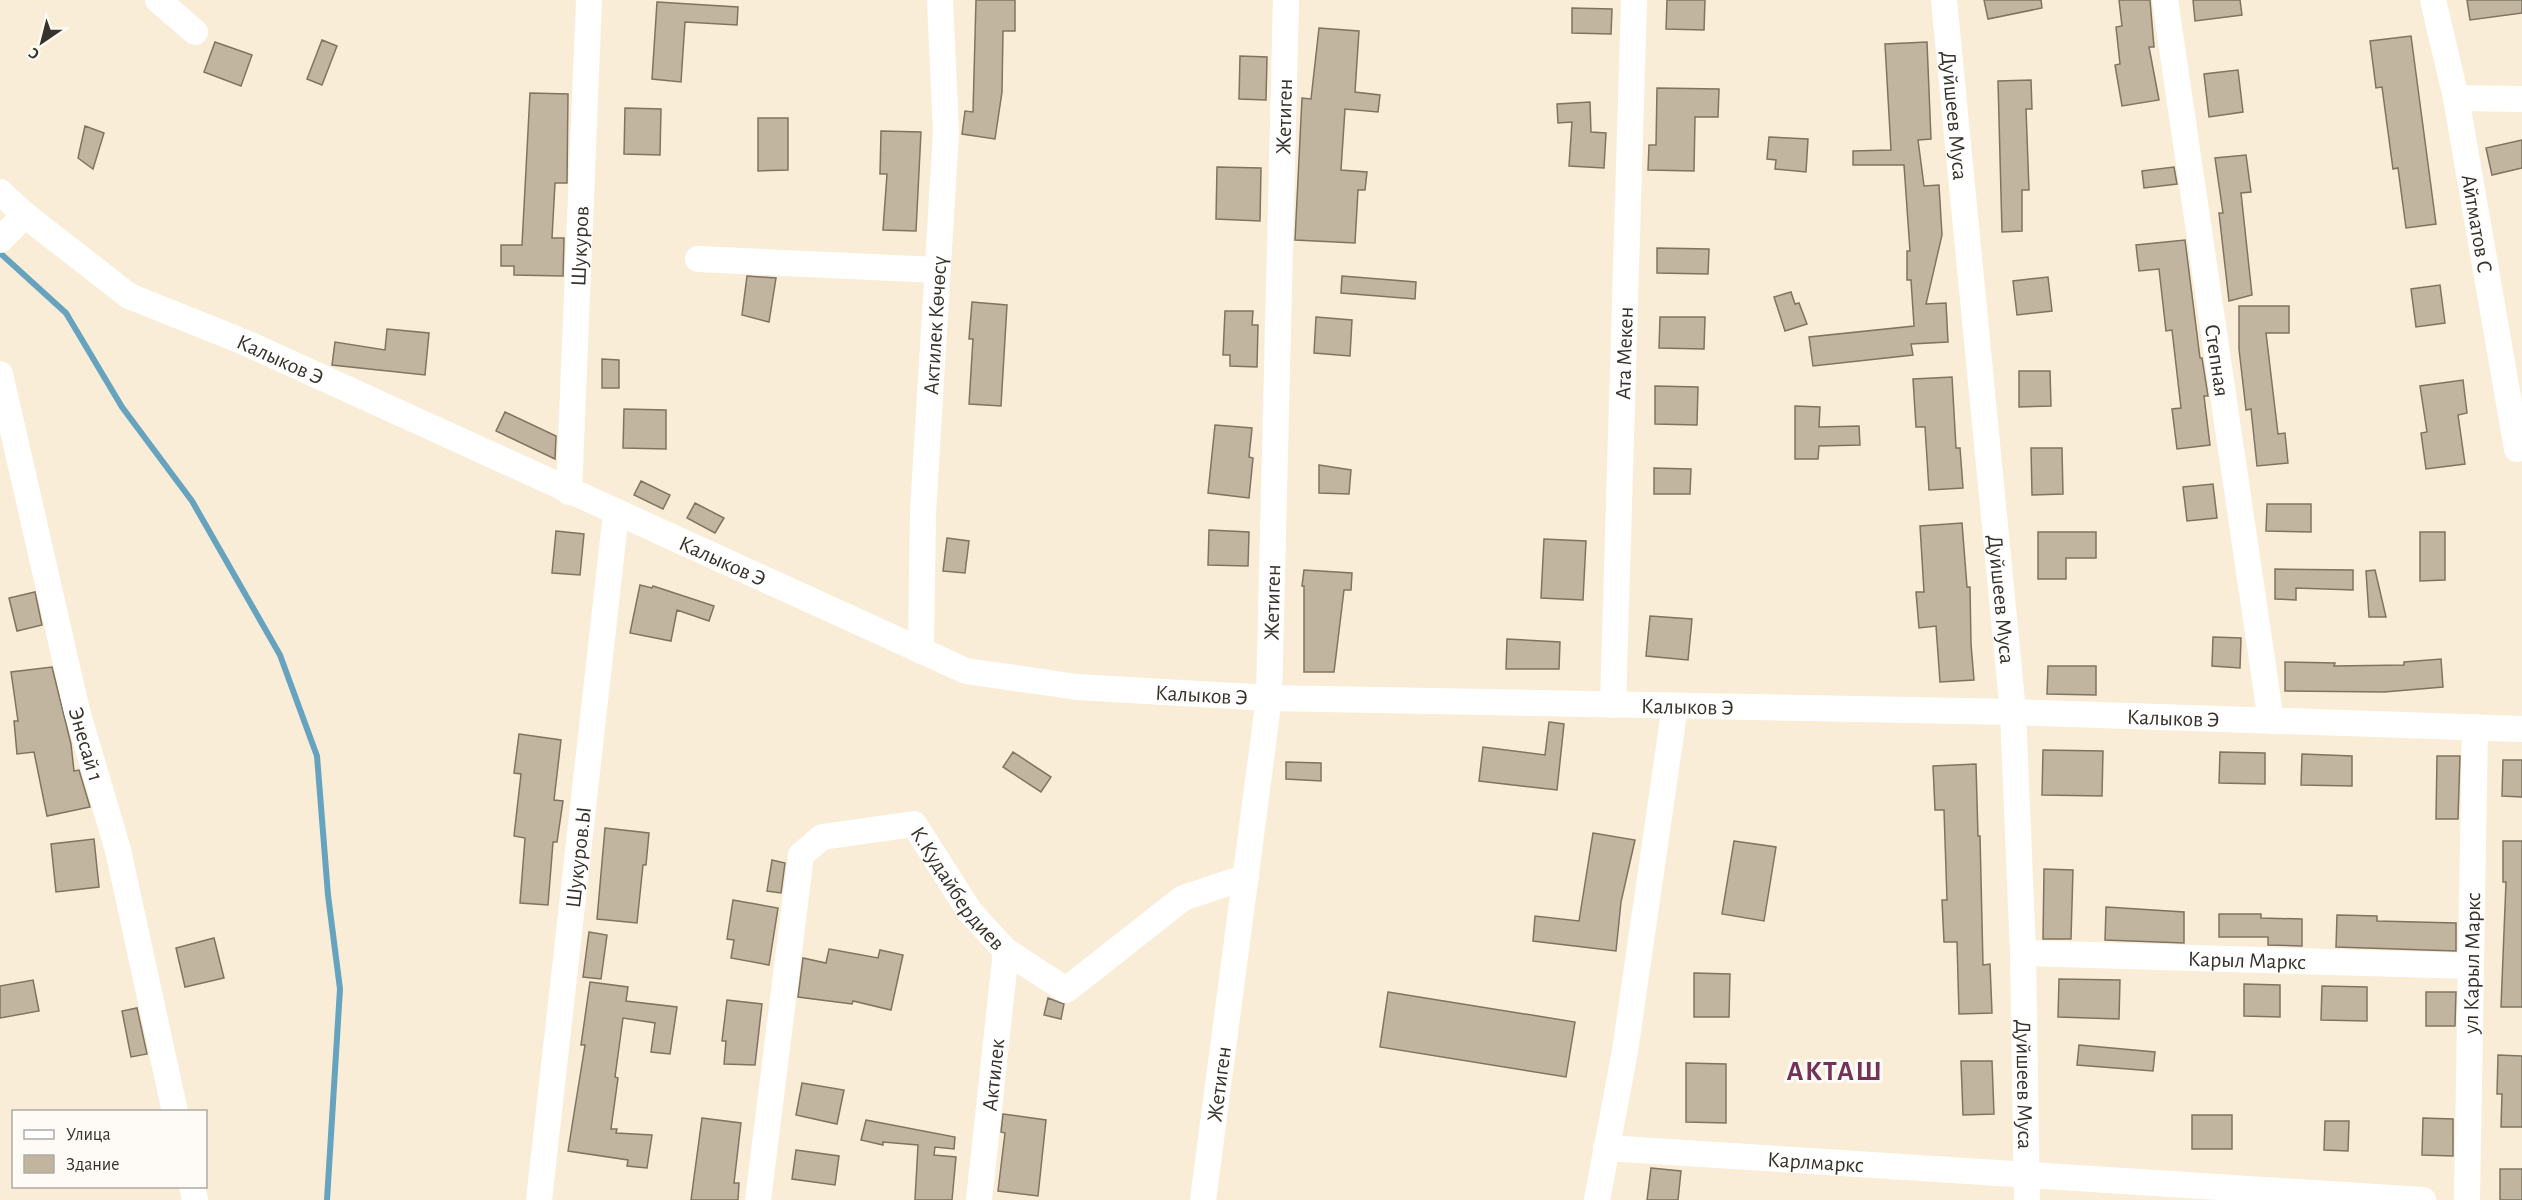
<svg xmlns="http://www.w3.org/2000/svg" width="2522" height="1200" font-family="'Alegreya Sans',sans-serif">
	<style>
		.lines { fill: none; stroke-linecap: round; stroke-linejoin: round }
		.stream { stroke: #66a3bf; stroke-width: 6 }
		.building { fill: #c1b5a0; stroke: #7f7461; stroke-width: 1.5 }
		.street { stroke: #fff; stroke-width: 26 }
		.labels { text-anchor: middle; stroke-width: 6; stroke-linejoin: round; paint-order: stroke }
		.street-label { font-size: 22px; fill: #37322a; stroke: #fefbf7 }
		.district-label { font-size: 28px; font-weight: bold; letter-spacing: 1.5px; fill: #723356; stroke: #fefbf7 }
	</style>
	<rect width="100%" height="100%" fill="#faedd7"/>
	<g class="lines">
		<!-- stream -->
		<path class="stream" d="M0 253 66 313 122 407 192 501 280 655 317 756 328 895 340 989 327 1200"/>
	</g>
	<!-- building -->
	<path class="building" d="M976 0H1015V31H1003L1002 92 995 139 962 134 965 111 973 112Z
		M1667 0H1705L1704 30 1666 29Z
		M1984 0H2041L2042 8 1988 19Z
		M2119 0H2150L2154 47H2149L2159 100 2122 106 2115 65 2120 64 2116 27 2122 26Z
		M2193 0H2240L2242 15 2195 21Z
		M2467 0H2522V13L2470 20Z
		M657 2 738 7 737 25 685 22 681 82 652 79Z
		M1572 8 1612 9 1611 34 1572 33Z
		M1319 28 1359 31 1355 92 1380 95 1378 112 1345 109 1341 170 1367 172 1365 190H1358L1355 243 1295 240 1302 98 1311 99Z
		M2411 36 2436 224 2406 228 2398 168 2393 169 2382 87 2376 88 2370 41Z
		M322 40 337 46 322 85 307 79Z
		M215 42 252 55 241 86 204 72Z
		M1927 42 1931 139 1918 140 1924 186 1939 185 1942 235 1926 304 1946 303 1948 342 1911 344 1913 355 1813 366 1809 337 1914 326 1911 280H1907V251H1910L1904 165H1853V151L1891 150 1885 44Z
		M1240 56 1267 57 1266 100 1239 99Z
		M2238 70 2243 112 2209 117 2204 74Z
		M2031 80 2032 109H2026L2029 190H2022V231L2002 232 1998 81Z
		M1657 88 1719 89 1718 117H1695L1694 171 1648 170 1649 145H1656Z
		M530 93 568 94 567 183H555L552 238H564L563 276 514 275V266H501V245H522Z
		M1590 102 1591 132 1606 133 1604 168 1569 166 1572 122 1558 123 1557 104Z
		M625 108 661 109 660 155 624 154Z
		M758 118H788V170L758 171Z
		M85 126 104 133 93 169 78 158Z
		M881 131 921 132 916 231 883 230 887 174H880Z
		M1769 137 1808 139 1806 172 1775 169 1776 160 1767 159Z
		M2522 140V168L2492 175 2486 148Z
		M2246 155 2251 192 2241 193 2252 295 2229 301 2219 213H2223L2215 158Z
		M1217 167 1261 168 1260 221 1216 219Z
		M2174 167 2177 184 2144 188 2142 171Z
		M2185 240 2200 358H2202L2208 396H2204L2210 445 2177 449 2172 409 2181 408 2172 330 2166 331 2159 269 2139 271 2136 245Z
		M1657 248 1709 249 1708 274 1657 273Z
		M747 276 776 278 769 322 742 315Z
		M1342 276 1416 282 1415 299 1341 293Z
		M2048 277 2052 311 2017 315 2013 281Z
		M2440 285 2445 323 2416 327 2411 289Z
		M1791 292 1795 304 1799 303 1807 324 1785 331 1774 297Z
		M972 302 1007 305 1001 406 969 404 973 339H969Z
		M2239 306H2289V333H2266L2278 434 2285 433 2288 463 2257 466 2251 409 2246 410 2239 349Z
		M1225 311H1253L1252 325H1258L1257 367 1230 366V355H1223Z
		M1316 317 1352 320 1350 356 1314 353Z
		M1660 317H1705L1704 349 1659 348Z
		M387 329 429 333 425 375 332 365 335 342 385 350Z
		M602 359 619 360V388H602Z
		M2019 371H2050L2051 406 2019 407Z
		M1952 377 1956 448H1960L1963 488 1929 490 1925 427H1916L1913 379Z
		M2463 380 2467 413 2458 415 2465 464 2426 469 2421 433 2427 432 2420 386Z
		M1655 386 1698 387 1697 425 1655 424Z
		M1795 406 1820 407 1819 427 1859 426 1860 445 1819 446 1818 459H1795Z
		M624 409 666 410V449L623 448Z
		M505 412 556 436 555 459 496 431Z
		M1215 425 1252 428 1249 457 1253 458 1249 498 1208 493Z
		M2031 448H2062L2063 494 2032 495Z
		M1319 465 1351 470 1349 494 1319 493Z
		M1654 468 1691 469 1690 494H1654Z
		M641 481 670 495 663 509 634 495Z
		M2213 484 2217 518 2187 521 2183 487Z
		M695 503 724 518 715 533 687 518Z
		M2267 504H2311V532L2266 531Z
		M1962 523 1967 587H1970L1971 644 1974 680 1940 682 1936 626 1919 628 1916 592H1924L1920 526Z
		M1209 530 1249 532 1248 566 1208 565Z
		M556 531 584 534 580 575 552 573Z
		M2038 532H2096V558H2066V579H2038Z
		M2420 532H2445V580L2420 581Z
		M947 538 969 541 965 573 943 571Z
		M1544 539 1586 541 1583 600 1541 598Z
		M2275 569 2353 570V590L2296 588V600L2275 599Z
		M1304 570 1352 573 1351 590H1344L1334 672H1304V586H1302Z
		M2375 570 2386 617H2369L2366 571Z
		M640 585 652 588 653 586 714 606 709 621 677 610 671 641 630 633Z
		M35 592 42 625 17 631 9 598Z
		M1650 616 1692 619 1688 660 1646 656Z
		M2213 637 2241 638 2240 668 2212 666Z
		M1507 639 1560 642 1559 669H1506Z
		M2441 659 2443 687 2384 692 2285 691V662L2335 663 2334 666 2404 665V662Z
		M2048 666H2096V695L2047 694Z
		M52 667 71 744 74 771 79 770 90 807 47 816 34 752 17 754 14 721H18L11 672Z
		M1549 722 1564 724 1557 790 1479 781 1483 747 1545 755Z
		M519 734 561 740 554 800 563 801 557 842H553L548 905 520 903 525 838 514 836 521 774 514 773Z
		M2043 750 2103 751 2102 796 2042 795Z
		M1013 752 1051 777 1041 792 1003 767Z
		M2220 752 2265 753V784L2219 783Z
		M2302 754 2352 756V786L2301 785Z
		M2437 756H2460L2458 819H2436Z
		M2503 760H2522V797L2502 796Z
		M1286 762 1321 763V781L1286 779Z
		M1976 764 1978 836H1980L1983 965 1990 964 1992 1013 1959 1014 1957 942H1944L1942 900H1947L1944 810H1935L1933 766Z
		M605 828 649 833 646 865H643L637 923 597 919Z
		M1593 833 1635 840 1621 902 1616 951 1533 941 1535 916 1579 921Z
		M94 839 99 887 56 892 51 844Z
		M1734 841 1776 847 1764 921 1722 914Z
		M2503 841H2522V1007H2501L2506 882H2503Z
		M772 860 785 863 781 893 767 891Z
		M2044 869 2073 870 2071 939H2043Z
		M733 900 778 908 769 965 731 958 734 940 727 939Z
		M2106 907 2184 912V943L2105 940Z
		M2219 914H2261V918L2302 919V946L2268 945V937H2219Z
		M2337 915 2377 916V921L2456 923V951L2336 947Z
		M589 932 607 935 601 979 583 977Z
		M214 938 224 978 185 987 176 948Z
		M829 949 878 958 880 950 903 955 891 1010 853 1001 852 1004 798 997 803 958 826 963Z
		M1694 973 1730 974 1729 1017H1694Z
		M2059 979 2120 980 2119 1019 2058 1017Z
		M33 980 39 1011 0 1018V986Z
		M590 982 628 987 626 1001 677 1007 670 1054 651 1052 655 1023 623 1018 615 1077 618 1078 611 1129H617L616 1133 652 1135 647 1168 627 1166 628 1160 568 1151 585 1045H581Z
		M2244 984 2280 985V1017L2244 1016Z
		M2322 986 2367 987V1021L2321 1020Z
		M1388 992 1575 1022 1566 1077 1380 1047Z
		M2426 992H2456L2455 1026H2426Z
		M1048 998 1064 1004 1061 1019 1044 1015Z
		M727 1000 762 1004 755 1065 724 1064 726 1041H722Z
		M137 1008 147 1054 131 1057 122 1011Z
		M2079 1045 2155 1052 2153 1071 2077 1065Z
		M2498 1055 2522 1056V1127H2501L2502 1094H2497Z
		M1961 1061H1992L1994 1114 1963 1115Z
		M1686 1063 1726 1064V1123L1686 1122Z
		M802 1083 844 1090 837 1124 796 1115Z
		M1003 1114 1046 1120 1038 1196 998 1191 1005 1133 1001 1132Z
		M2192 1115H2232V1149H2192Z
		M702 1118 741 1123 734 1183H739L738 1200H691Z
		M2423 1118 2453 1119V1156L2422 1155Z
		M866 1120 955 1137 954 1149 935 1147 934 1155 956 1157 952 1200H915L918 1145 883 1142V1145L861 1140Z
		M2325 1121H2349L2348 1151 2324 1150Z
		M796 1150 839 1156 835 1185 792 1179Z
		M1651 1168 1681 1171 1678 1200H1647Z
		M2500 1169H2522V1200H2500Z"/>
	<g class="lines">
		<!-- street -->
		<g class="street">
			<path d="M158 0 195 32"/>
			<path id="s1" d="M1944 0 2013 712 2023 953 2027 1200"/>
			<path id="s2" d="M2165 0 2271 721"/>
			<path id="s3" d="M2433 0 2456 98 2517 449"/>
			<path d="M2456 98 2522 99"/>
			<path id="s4" d="M0 192 25 215 129 296 244 342 966 671 1077 687 1269 698 2013 712 2522 729"/>
			<path d="M0 240 25 215"/>
			<path d="M698 259 938 270"/>
			<path id="s5" d="M0 374 77 711 118 850 175 1112"/>
			<path id="s6" d="M569 492 589 0"/>
			<path id="s7" d="M921 651 923 512 946 133 940 0"/>
			<path id="s8" d="M1613 705 1634 0"/>
			<path id="s9" d="M2023 953 2471 966"/>
			<path id="s10" d="M1606 1148 2423 1200"/>
			<path d="M192 1186 195 1200"/>
			<path id="s11" d="M539 1200 616 513"/>
			<path id="s12" d="M758 1200 801 855 822 837 914 824 970 912 1006 951 1066 990 1183 898 1246 877"/>
			<path id="s13" d="M979 1200 1006 951"/>
			<path id="s14" d="M1203 1200 1269 698 1286 0"/>
			<path d="M1597 1200 1625 1051 1675 706"/>
			<path id="s15" d="M2467 1200 2475 727"/>
		</g>
	</g>
	<g class="labels">
		<!-- street labels -->
		<g class="street-label">
			<text dy="8" stroke="none"><textPath href="#s1" startOffset="116">Дуйшеев Муса</textPath></text>
			<text dy="8" stroke="none"><textPath href="#s14" startOffset="1088">Жетиген</textPath></text>
			<text dy="8" stroke="none"><textPath href="#s3" startOffset="228">Айтматов С</textPath></text>
			<text dy="8" stroke="none"><textPath href="#s6" startOffset="246">Шукуров</textPath></text>
			<text dy="8" stroke="none"><textPath href="#s7" startOffset="326">Актилек Көчөсү</textPath></text>
			<text dy="8" stroke="none"><textPath href="#s8" startOffset="352">Ата Мекен</textPath></text>
			<text dy="8" stroke="none"><textPath href="#s4" startOffset="330">Калыков Э</textPath></text>
			<text dy="8" stroke="none"><textPath href="#s2" startOffset="364">Степная</textPath></text>
			<text dy="8" stroke="none"><textPath href="#s4" startOffset="816">Калыков Э</textPath></text>
			<text dy="8" stroke="none"><textPath href="#s1" startOffset="602">Дуйшеев Муса</textPath></text>
			<text dy="8" stroke="none"><textPath href="#s14" startOffset="602">Жетиген</textPath></text>
			<text dy="8" stroke="none"><textPath href="#s4" startOffset="1320">Калыков Э</textPath></text>
			<text dy="8" stroke="none"><textPath href="#s4" startOffset="1806">Калыков Э</textPath></text>
			<text dy="8" stroke="none"><textPath href="#s4" startOffset="2292">Калыков Э</textPath></text>
			<text dy="8" stroke="none"><textPath href="#s5" startOffset="380">Энесай 1</textPath></text>
			<text dy="8" stroke="none"><textPath href="#s11" startOffset="345">Шукуров.Ы</textPath></text>
			<text dy="8" stroke="none"><textPath href="#s12" startOffset="546">К.Кудайбердиев</textPath></text>
			<text dy="8" stroke="none"><textPath href="#s9" startOffset="224">Карыл Маркс</textPath></text>
			<text dy="8" stroke="none"><textPath href="#s15" startOffset="237">ул Карыл Маркс</textPath></text>
			<text dy="8" stroke="none"><textPath href="#s13" startOffset="126">Актилек</textPath></text>
			<text dy="8" stroke="none"><textPath href="#s1" startOffset="1088">Дуйшеев Муса</textPath></text>
			<text dy="8" stroke="none"><textPath href="#s14" startOffset="117">Жетиген</textPath></text>
			<text dy="8" stroke="none"><textPath href="#s10" startOffset="210">Карлмаркс</textPath></text>
		</g>
		<!-- district labels -->
		<g class="district-label">
			<text x="1835" y="1080">АКТАШ</text>
		</g>
	</g>
	<!-- legend -->
	<rect x="12" y="1110" width="195" height="78" fill="#fefbf7" stroke="#aeaba5" stroke-width="1.5"/>
	<rect x="24" y="1130" width="30" height="9" fill="#ffffff" stroke="#aeaba5" stroke-width="1.5"/>
	<text x="66" y="1140" font-size="18" fill="#37322a">Улица</text>
	<rect x="24" y="1155" width="30" height="18" fill="#c1b5a0" stroke="#aeaba5" stroke-width="1.5"/>
	<text x="66" y="1170" font-size="18" fill="#37322a">Здание</text>
	<!-- north arrow -->
	<g transform="translate(42 42) rotate(215)" stroke="#fefbf7" stroke-width="4.5" paint-order="stroke">
	<path d="M0-4.5L10 22L0 15L-10 22Z" fill="#37322a"/>
	<text y="-9" font-size="16" font-weight="bold" text-anchor="middle" fill="#37322a">С</text>
	</g>
</svg>
